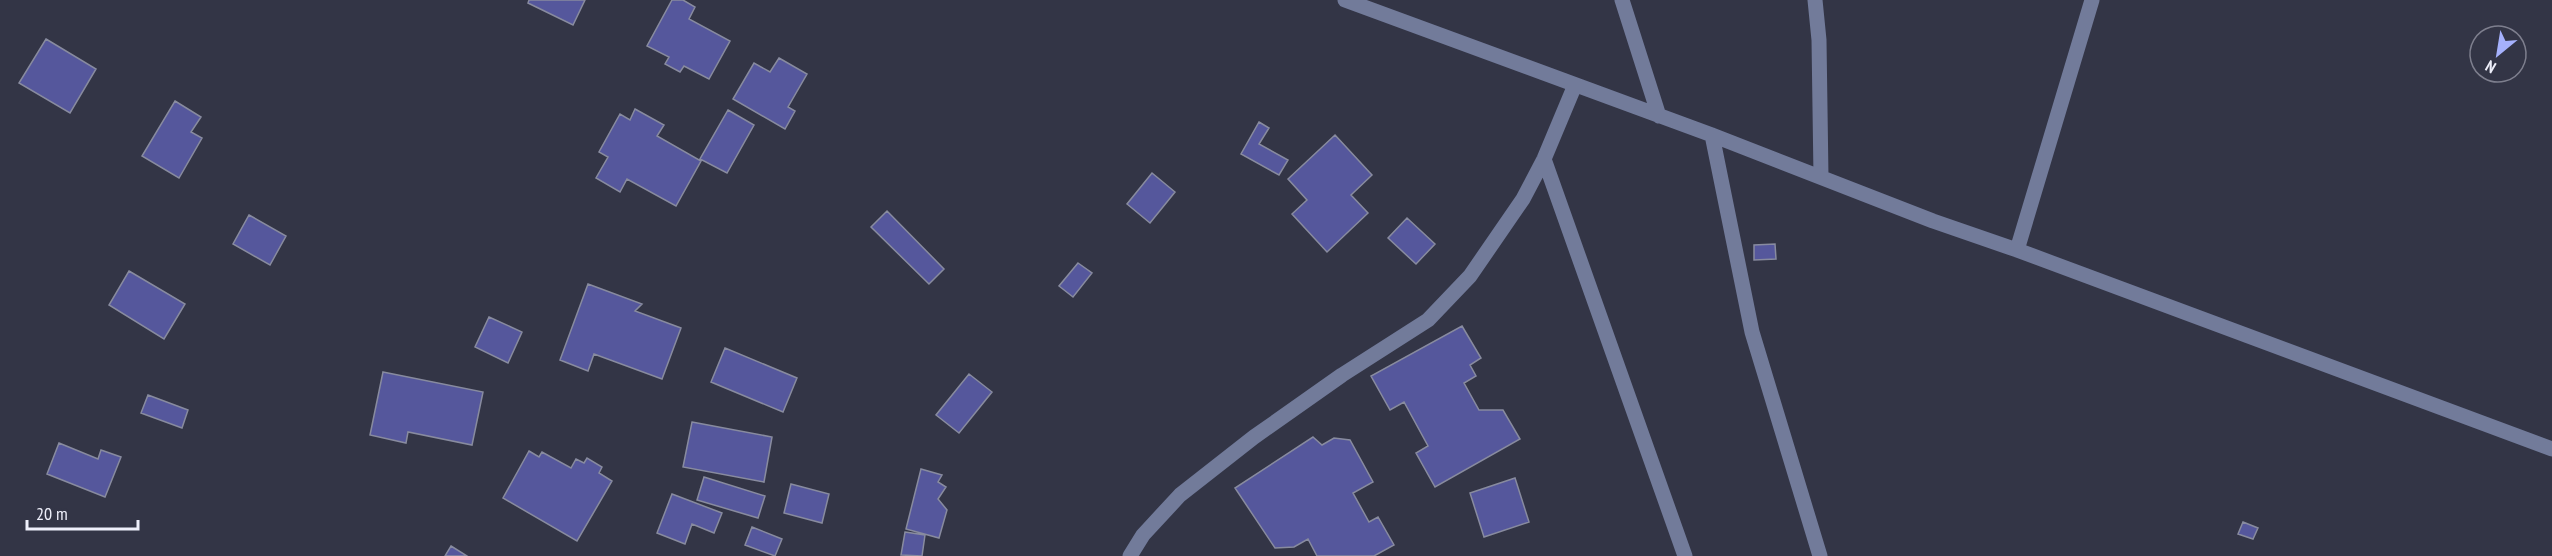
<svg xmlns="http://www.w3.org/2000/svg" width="2552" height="556" font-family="'PT Sans Narrow',sans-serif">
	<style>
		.building { fill: #55579c; stroke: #888b9f; stroke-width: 1.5 }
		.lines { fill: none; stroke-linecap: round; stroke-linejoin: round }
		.minor { stroke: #727b9a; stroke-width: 15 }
	</style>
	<rect width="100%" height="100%" fill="#333546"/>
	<!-- building -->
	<path class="building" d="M529 0H585L573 25 528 3Z
		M672 0H683L695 7 689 19 730 41 709 79 684 66 680 72 665 64 669 57 647 46Z
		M46 39 96 69 70 113 19 83Z
		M779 58 807 74 788 107 795 111 785 129 733 99 754 63 770 72Z
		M175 101 201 117 191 132 202 138 179 178 142 156Z
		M635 109 664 125 657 136 701 161 676 206 627 179 620 192 596 178 608 157 599 152 620 114 630 120Z
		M728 110 754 125 727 173 700 159Z
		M1259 122 1269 128 1259 144 1288 160 1279 175 1241 154Z
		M1335 135 1372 175 1351 195 1368 213 1327 252 1292 214 1307 200 1288 179Z
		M1152 173 1175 192 1150 223 1127 204Z
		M887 211 944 269 929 284 871 227Z
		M249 215 286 236 270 265 233 244Z
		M1407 218 1435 244 1416 264 1388 238Z
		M1775 244 1776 259 1754 260V245Z
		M1078 263 1092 273 1073 297 1059 286Z
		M129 271 185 304 164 339 109 305Z
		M588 284 642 304 635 311 681 328 662 379 594 354 588 371 560 360Z
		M489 317 522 332 508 363 475 347Z
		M1462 326 1481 358 1470 365 1476 376 1464 383 1479 410H1503L1520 439 1435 487 1416 453 1428 446 1404 402 1390 410 1371 376Z
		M725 348 797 378 783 412 711 382Z
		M383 372 483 392 472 445 408 432 406 443 370 435Z
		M969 374 992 392 959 433 936 415Z
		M148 395 188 410 182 428 141 413Z
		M692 422 772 437 764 482 683 467Z
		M1313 437 1322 445 1334 438 1350 440 1373 482 1353 493 1369 522 1378 517 1394 545 1374 556H1317L1308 539 1294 547 1275 548 1235 488Z
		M59 443 98 459 101 450 121 457 105 497 47 474Z
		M529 451 539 457 542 452 571 468 576 459 584 463 587 458 602 467 599 473 612 481 577 541 503 498Z
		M921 469 942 475 938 482 946 487 938 499 947 510 939 538 906 529Z
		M704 477 765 496 758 518 697 500Z
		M1515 478 1529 522 1484 537 1470 493Z
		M791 484 829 494 822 523 784 513Z
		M672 494 722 513 714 533 692 524 685 544 657 533Z
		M2243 522 2258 528 2253 539 2238 534Z
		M752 527 782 539 775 556 745 545Z
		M905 532 925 535 922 556 901 555Z
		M451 546 467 556H445Z"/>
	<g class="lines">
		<!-- minor -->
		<path class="minor" d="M1345 0 1712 135 1933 221 2017 250 2552 449
			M1622 0 1659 116
			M1815 0 1819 40 1821 177
			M1712 135 1752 332 1820 556
			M1544 159 1685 556
			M2017 250 2092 0
			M1130 556 1143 535 1180 495 1254 437 1342 375 1428 320 1470 276 1523 199 1544 159 1575 85"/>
	</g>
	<!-- north arrow -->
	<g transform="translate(2498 54) rotate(210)"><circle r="28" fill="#333546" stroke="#7e7f8e" stroke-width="1.5"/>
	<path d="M0-4.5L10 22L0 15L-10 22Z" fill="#a5b1fc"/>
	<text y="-9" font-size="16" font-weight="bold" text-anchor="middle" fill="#eeeffa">N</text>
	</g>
	<!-- scale -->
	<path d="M27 520v9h111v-9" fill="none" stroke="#eeeffa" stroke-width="3"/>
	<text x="36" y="520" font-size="18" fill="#eeeffa" stroke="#333546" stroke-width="4.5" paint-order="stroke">20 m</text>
</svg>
